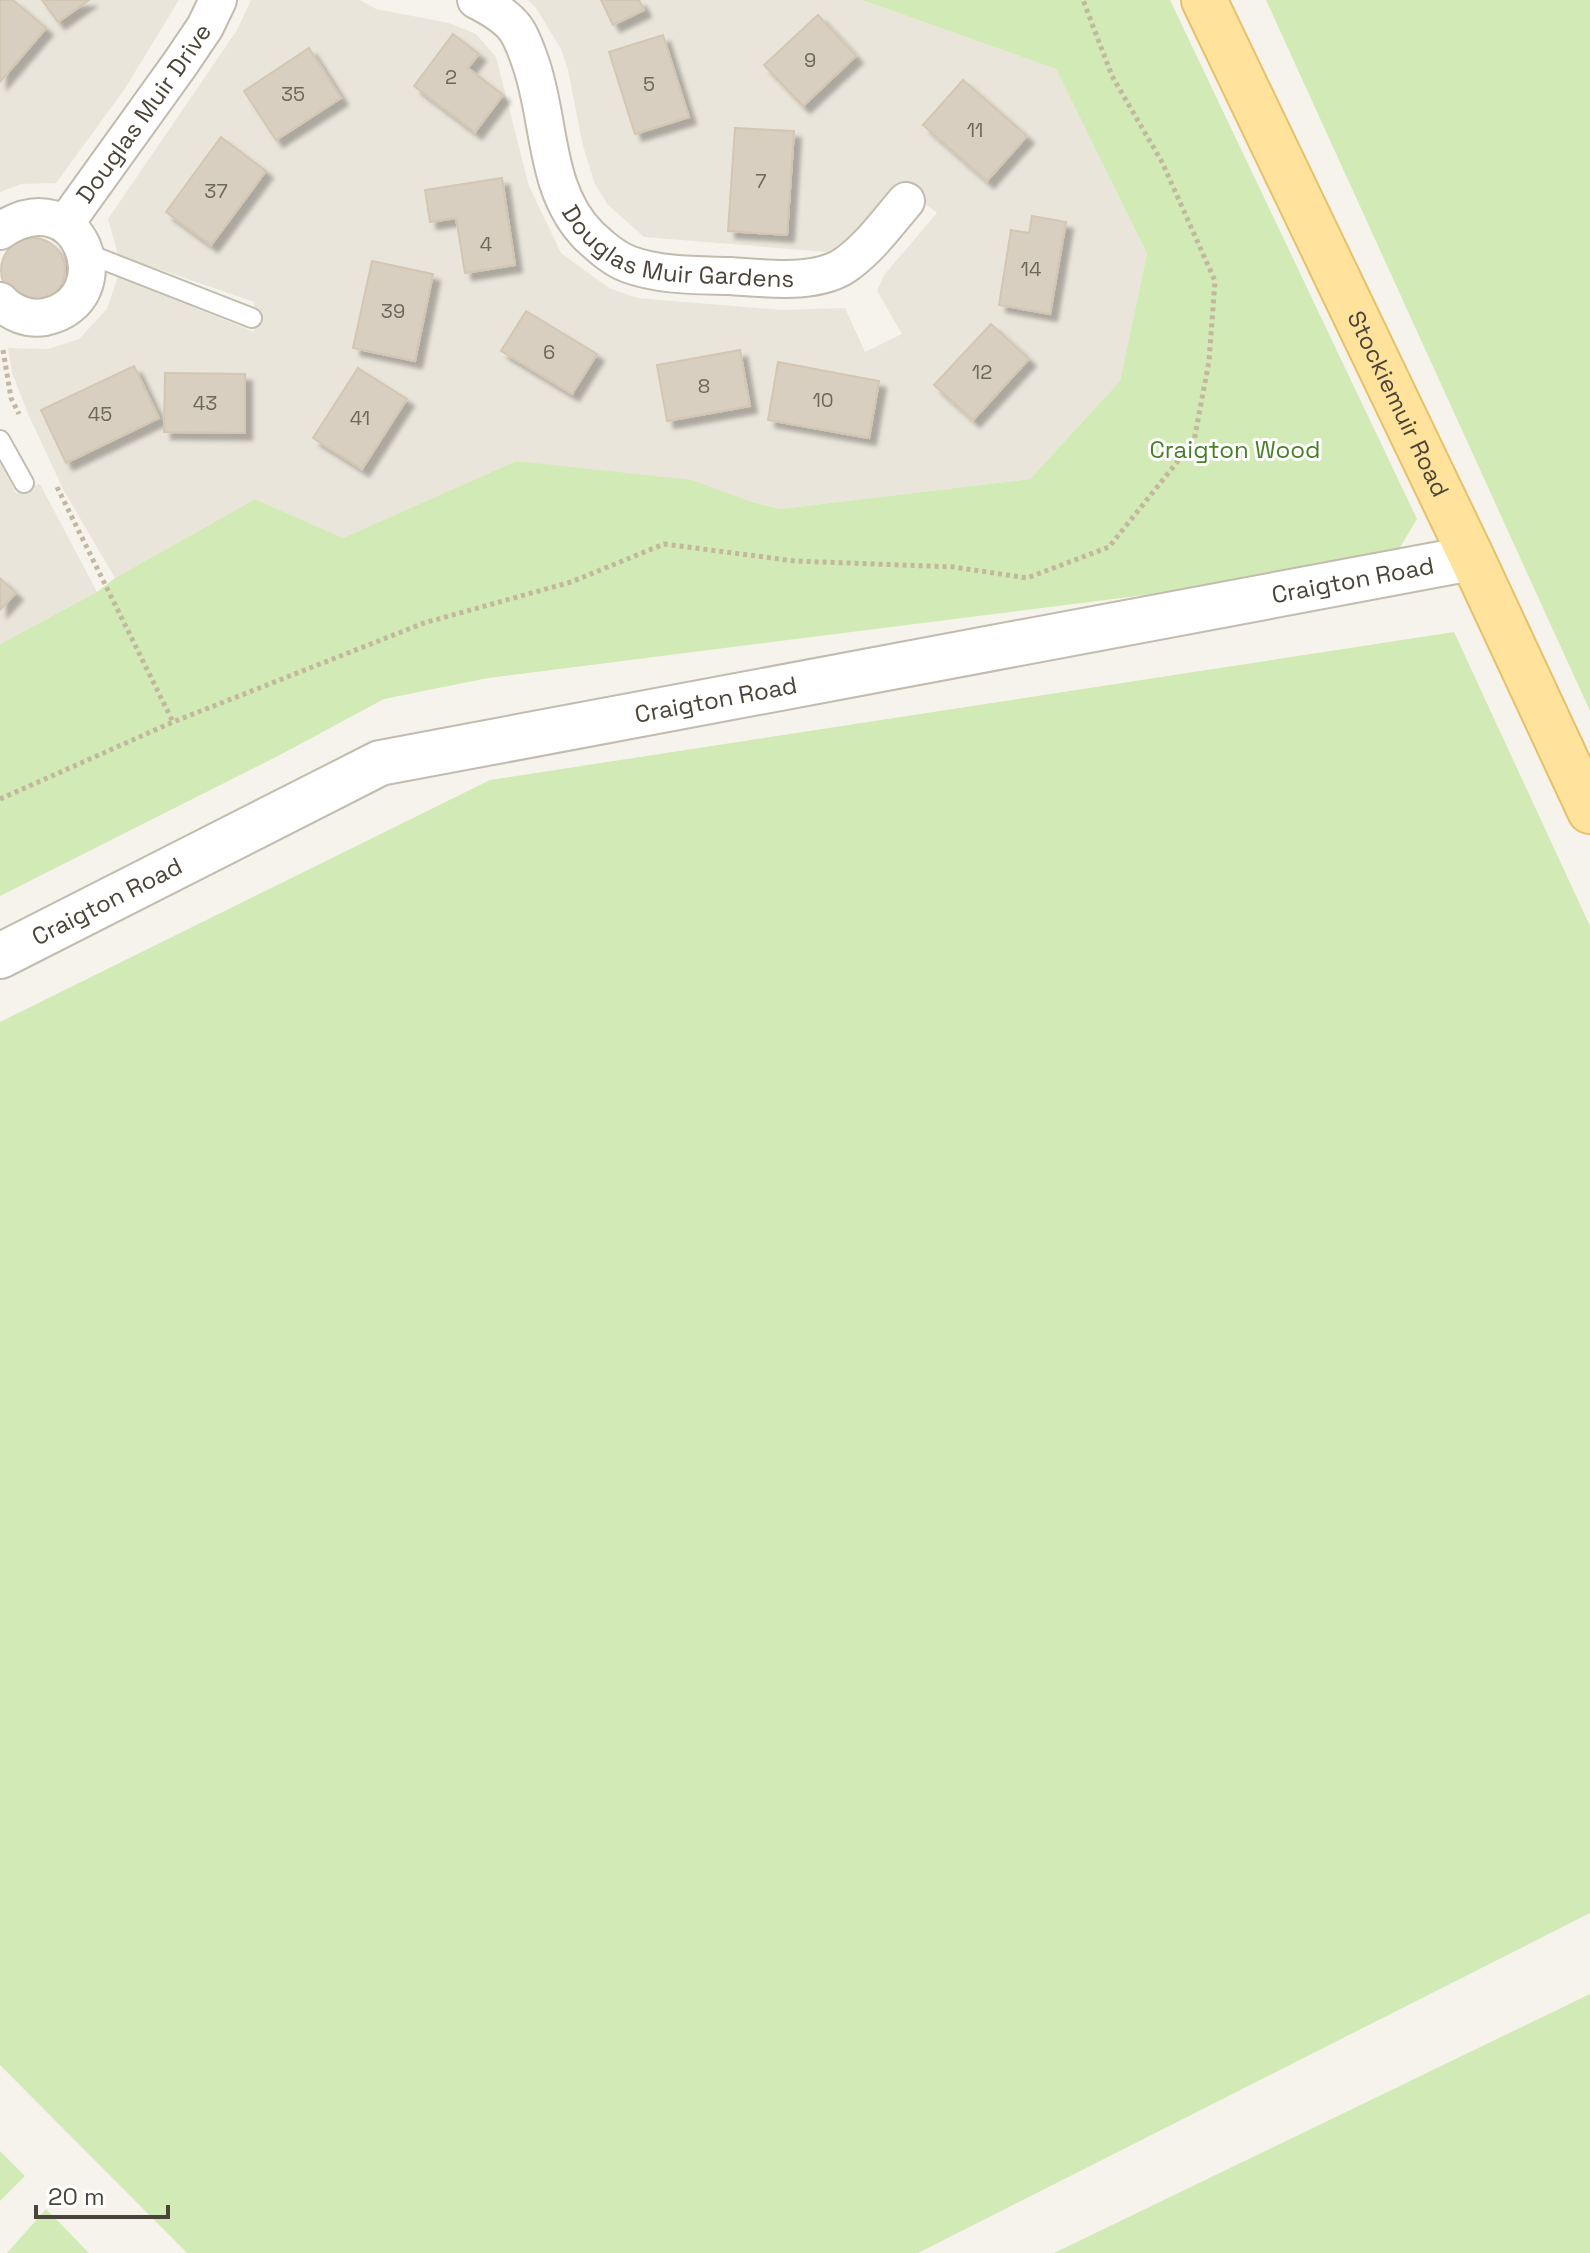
<svg xmlns="http://www.w3.org/2000/svg" width="1590" height="2253" font-family="'Space Grotesk',sans-serif">
	<style>
		.residential { fill: #eae5da }
		.green { fill: #d2eab5 }
		.building { fill: #d8cfc1; stroke: #d3c7b4; stroke-width: 2; filter: url(#shadow) }
		.lines { fill: none; stroke-linecap: round; stroke-linejoin: round }
		.service-casing { stroke: #c2bbae; stroke-width: 22 }
		.minor-casing { stroke: #c2bbae; stroke-width: 40 }
		.tertiary-casing { stroke: #c2bbae; stroke-width: 48 }
		.primary-casing { stroke: #e6c16a; stroke-width: 48 }
		.path { stroke: #c4b79f; stroke-width: 5; stroke-dasharray: 4 4; stroke-linecap: butt }
		.service { stroke: #fff; stroke-width: 18 }
		.minor { stroke: #fff; stroke-width: 36 }
		.tertiary { stroke: #fff; stroke-width: 44 }
		.primary { stroke: #ffe39c; stroke-width: 44 }
		.labels { text-anchor: middle; stroke-width: 6; stroke-linejoin: round; paint-order: stroke }
		.number-label { font-size: 20px; fill: #6e675b }
		.street-label { font-size: 24px; fill: #4b4439; stroke: #fff }
		.park-label { font-size: 24px; fill: #4a7f2a; stroke: #fff }
	</style>
	<defs>
		<filter id="shadow"><feDropShadow dx="7" dy="7" stdDeviation="2" flood-color="#0004"/></filter>
	</defs>
	<rect width="100%" height="100%" fill="#f6f3ec"/>
	<!-- residential -->
	<path class="residential" d="M0 0H179L124 90 56 183 21 184 0 192Z
		M251 0H360L376 9 449 23 476 34 496 57 529 186 561 253 609 288 637 298 782 310 845 308 865 352 902 334 877 291 884 275 937 213 897 182 854 236 827 252 644 237 607 204 594 182 582 142 568 70 561 49 536 8 528 0H862L1056 69 1147 254 1120 381 1030 479 780 509 752 502 516 461 343 538 255 499 115 578 64 491 29 416 12 373 8 348 48 349 79 339 107 309 118 276 254 332V302L118 255 108 219 237 30Z
		M0 463 16 493 40 484 97 592 0 644Z"/>
	<!-- green -->
	<path class="green" d="M862 0H1170L1417 519 1390 564 488 678 384 699 278 756 0 896V644L97 592 115 578 255 499 343 538 516 461 692 480 752 502 780 509 1030 479 1120 381 1147 254 1056 69Z
		M1266 0H1590V711Z
		M1454 632 1590 926V1913L918 2253H187L0 2065V1022L490 780Z
		M1590 1994V2253H1054Z
		M0 2151 25 2176 0 2201Z
		M46 2209 89 2253H7Z"/>
	<!-- building -->
	<path class="building" d="M0 0H13L46 28 0 82Z
		M42 0H89L58 22Z
		M601 0H639L644 10 613 25Z
		M818 15 856 56 803 106 764 65Z
		M453 34 479 54 468 68 503 95 475 132 414 86Z
		M663 35 689 117 635 134 609 52Z
		M309 48 341 98 276 140 244 91Z
		M963 80 1027 136 987 181 923 125Z
		M735 128 794 131 787 235 728 231Z
		M221 137 266 171 211 245 166 212Z
		M502 178 515 265 465 273 456 218 430 222 425 190Z
		M1032 216 1066 222 1050 314 999 305 1011 230 1029 233Z
		M1 270a32 32 0 1 1 64 0a32 32 0 1 1-64 0Z
		M372 261 433 274 415 361 353 348Z
		M526 311 597 354 572 394 501 351Z
		M991 324 1029 359 973 420 934 385Z
		M740 350 750 406 667 421 657 365Z
		M778 362 879 381 869 438 768 420Z
		M134 366 159 418 66 463 41 410Z
		M358 368 407 399 362 469 313 438Z
		M165 373 245 374V433L164 432Z
		M0 578 16 593 0 610Z"/>
	<g class="lines">
		<!-- service casing -->
		<g class="service-casing">
			<path id="service" d="M86 253 252 318
				M0 440 24 483"/>
		</g>
		<!-- minor casing -->
		<g class="minor-casing">
			<g id="minor">
				<path id="s1" d="M476 0C490 7 505 15 515 28 522 37 526 50 530 61 551 118 543 190 589 236 601 247 613 258 628 264 660 276 697 275 730 276 764 278 819 286 848 263 871 246 888 222 906 201"/>
				<path id="s2" d="M65 224 180 64 205 27 218 0"/>
				<path d="M0 231C81 176 124 300 45 317 28 320 11 313 0 301"/>
			</g>
		</g>
		<!-- tertiary casing -->
		<g class="tertiary-casing">
			<g id="tertiary">
				<path id="s3" d="M0 956 380 763 1472 558"/>
			</g>
		</g>
		<!-- primary casing -->
		<g class="primary-casing">
			<g id="primary">
				<path id="s4" d="M1204 0 1472 558 1590 811"/>
			</g>
		</g>
		<!-- path -->
		<path class="path" d="M3 350 11 398 19 414
			M57 487 173 722
			M0 799 173 722 424 623 571 582 664 544 795 561 954 567 1027 578 1109 547 1194 441 1209 361 1215 281 1162 162 1112 76 1083 0"/>
		<!-- service -->
		<use href="#service" class="service"/>
		<!-- minor -->
		<use href="#minor" class="minor"/>
		<!-- tertiary -->
		<use href="#tertiary" class="tertiary"/>
		<!-- primary -->
		<use href="#primary" class="primary"/>
	</g>
	<g class="labels">
		<!-- number labels -->
		<g class="number-label">
			<text x="810" y="67">9</text>
			<text x="451" y="84">2</text>
			<text x="649" y="91">5</text>
			<text x="293" y="101">35</text>
			<text x="975" y="137">11</text>
			<text x="761" y="188">7</text>
			<text x="216" y="198">37</text>
			<text x="486" y="251">4</text>
			<text x="1031" y="276">14</text>
			<text x="393" y="318">39</text>
			<text x="549" y="359">6</text>
			<text x="982" y="379">12</text>
			<text x="704" y="393">8</text>
			<text x="823" y="407">10</text>
			<text x="205" y="410">43</text>
			<text x="100" y="421">45</text>
			<text x="360" y="425">41</text>
		</g>
		<!-- street labels -->
		<g class="street-label">
			<text dy="8" stroke="none"><textPath href="#s2" startOffset="136">Douglas Muir Drive</textPath></text>
			<text dy="8" stroke="none"><textPath href="#s1" startOffset="362">Douglas Muir Gardens</textPath></text>
			<text dy="8" stroke="none"><textPath href="#s4" startOffset="448">Stockiemuir Road</textPath></text>
			<text dy="8" stroke="none"><textPath href="#s3" startOffset="1416">Craigton Road</textPath></text>
			<text dy="8" stroke="none"><textPath href="#s3" startOffset="768">Craigton Road</textPath></text>
			<text dy="8" stroke="none"><textPath href="#s3" startOffset="120">Craigton Road</textPath></text>
		</g>
		<!-- park labels -->
		<g class="park-label">
			<text x="1235" y="458">Craigton Wood</text>
		</g>
	</g>
	<!-- scale -->
	<path d="M36 2205v12h132v-12" fill="none" stroke="#4b4439" stroke-width="4"/>
	<text x="48" y="2205" font-size="24" fill="#4b4439" stroke="#ffffff" stroke-width="6" paint-order="stroke">20 m</text>
</svg>
